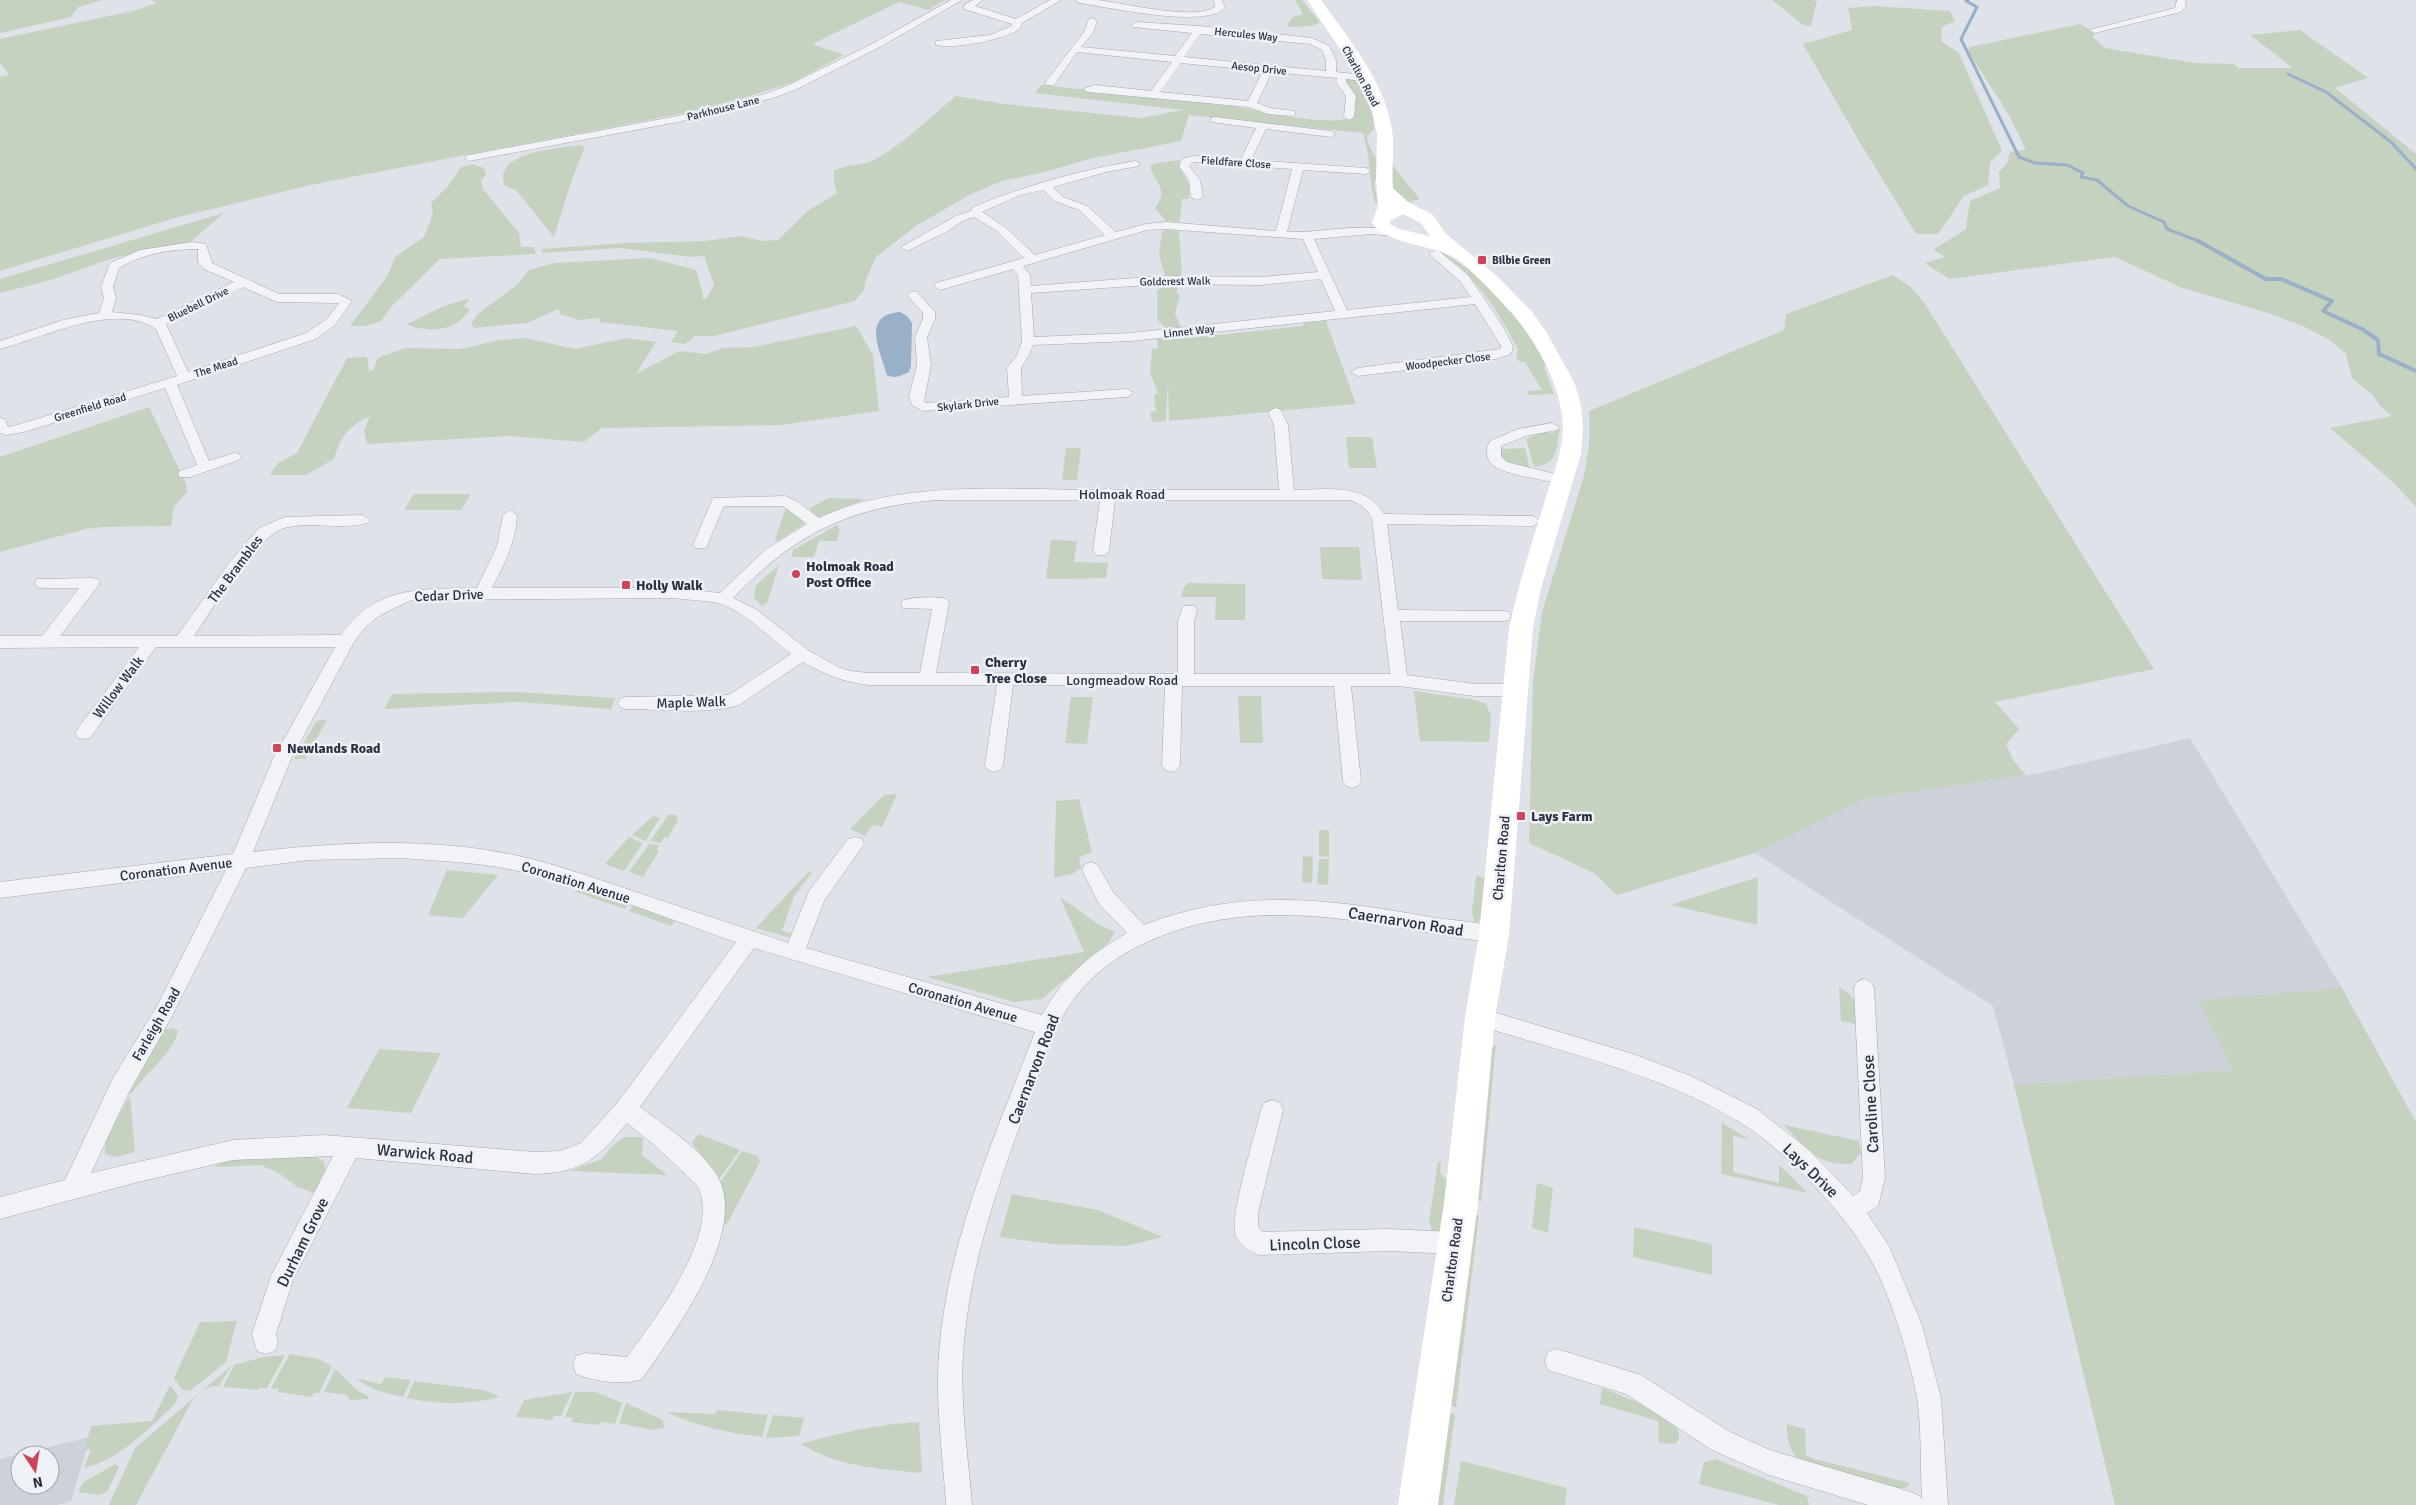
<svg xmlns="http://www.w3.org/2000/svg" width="2416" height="1505" font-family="Signika,sans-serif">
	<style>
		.built { fill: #cdd2da; fill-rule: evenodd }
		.green { fill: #c5d2c0 }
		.water { fill: #9ab0c8 }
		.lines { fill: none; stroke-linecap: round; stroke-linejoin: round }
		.stream-far1 { stroke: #9ab0c8; stroke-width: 3 }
		.stream { stroke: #9ab0c8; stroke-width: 4 }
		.street-casing { stroke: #a4a9b2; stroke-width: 1 }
		.street { fill: #f2f3f6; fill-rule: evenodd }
		.secondary { fill: #fff; fill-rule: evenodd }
		.poi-dot { fill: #cc4559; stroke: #eef1f6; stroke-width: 2 }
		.labels { text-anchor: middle; stroke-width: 5; stroke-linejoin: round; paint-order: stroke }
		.far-street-label { font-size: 11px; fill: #28303f; stroke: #eef1f6 }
		.far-poi-label { font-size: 11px; font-weight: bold; fill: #28303f; stroke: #eef1f6; text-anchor: start }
		.street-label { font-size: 14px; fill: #28303f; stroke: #eef1f6 }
		.poi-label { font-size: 14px; font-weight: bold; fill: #28303f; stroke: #eef1f6; text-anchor: start }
		.near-street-label { font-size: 16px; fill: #28303f; stroke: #eef1f6 }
	</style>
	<rect width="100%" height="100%" fill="#dfe2e8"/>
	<!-- built -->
	<path class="built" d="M2190 738 2342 988 2198 1000 2233 1070 2014 1085 1993 1006 1755 853 1865 799 2040 773Z
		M90 1437 71 1501 57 1505H0V1459ZM20 1455H50V1485H20Z"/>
	<!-- green -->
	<path class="green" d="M0 0H103L78 7 71 17 0 33Z
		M151 0H945L928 10 899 2 812 44 844 55 791 83 743 98 685 113 310 185 175 218 0 271V77L9 75 0 62V39L133 11 157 3Z
		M1295 0H1302L1320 22 1312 26 1287 27C1290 19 1293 15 1301 15L1302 12Z
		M1772 0H1817L1811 26 1803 25Z
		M1874 6 1950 11 1955 21 1942 27 1941 41 1959 53 2002 151 1990 162 1988 185 1964 196 1938 234H1916L1859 141 1803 44 1852 30 1848 8Z
		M2080 24 2095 33 2093 37 2105 48 2195 63 2234 64 2238 68H2293L2250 35 2300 30 2368 78 2335 88 2416 154V507L2393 482 2330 428 2392 416 2381 407 2373 395 2352 378 2346 354 2330 340 2303 326 2271 314 2180 287 2115 257 1949 279 1925 263 1946 257 1933 250 1966 229 1970 201 2000 188 1999 172 2007 163 2010 152 2026 150 2009 115 1968 51 1970 47Z
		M1345 78 1358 81 1373 110 1374 130 1367 136C1367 153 1387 159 1374 183L1378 204 1375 203C1369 180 1370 156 1363 133L1189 115 1181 141 1089 159 1045 172 1002 181 969 195 916 226 876 257 865 282 864 290 855 301 714 336H695L685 344 671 342 678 331 600 322 599 318 579 320 560 314 559 309 527 323 474 328 471 323 479 313 518 284 529 270 554 263 650 258 696 270 703 294 702 298 706 299 714 285 704 256 692 257 620 248 543 253 541 249 626 243 705 241 740 236 762 241 778 240 809 210 837 193 834 183V171C846 164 860 166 872 161 903 145 929 118 956 96L1005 104 1141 118 1183 110 1035 93 1041 85C1103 92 1164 98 1225 105 1257 109 1324 128 1353 117Z
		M579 145 585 147 572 179 554 237 516 190 505 186C491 152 557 149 579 145Z
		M1180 160 1179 166C1184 178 1193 184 1188 199H1182L1180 220 1177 222 1166 221 1155 208C1170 189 1154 182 1150 166L1157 163Z
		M472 164 484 168 486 175 481 180 483 189 519 233 521 247H534L536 254 440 259 391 307 381 321 366 326H350L388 275 395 257 424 237 433 213 431 203 449 185 461 167Z
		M1392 165 1419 198V199L1403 204 1393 193Z
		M224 213 190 242 110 259 51 280 0 293V279Z
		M1166 230 1179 231 1182 277 1165 275 1159 255 1162 232Z
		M1437 250C1486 274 1522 318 1546 365L1544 367 1554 394 1529 395 1527 391 1542 390 1525 362H1520L1516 358 1518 349C1499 313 1473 269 1435 251Z
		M1893 275 1912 288 1925 304 2154 669 1995 702 2019 729 2006 744 2013 760 2026 775 1865 799 1755 853 1617 895 1594 873 1529 843 1533 681 1542 612 1584 476 1589 445V411L1784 330 1786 314Z
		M1167 284H1177V294H1180L1175 314 1181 327 1165 328 1157 319V291Z
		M467 299 469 300 463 307 468 308 470 311C466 314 462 319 458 322 445 332 420 331 407 324L444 306Z
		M1326 321 1356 404 1169 421 1168 378 1166 421 1152 422 1150 412 1156 411 1154 396 1158 392 1150 373 1152 349 1158 348 1157 339 1189 338 1302 326 1305 323Z
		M856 326 873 355 879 411 781 425 602 428 584 442 509 436 367 444 364 431 370 416C349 426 340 437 334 459L306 475H270L278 463 297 453 347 358 367 357 369 371 373 370 378 358 405 348 460 349 500 340 526 338 575 349 626 338 656 342 636 374 679 351 706 354 723 348 753 347Z
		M149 407 186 483 187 492 174 507 171 526 103 527 86 529 0 552V457Z
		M1558 429H1560C1555 450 1559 464 1534 467L1526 439 1542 432 1553 433Z
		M1346 437H1372L1377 468H1349Z
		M1066 448H1081L1077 480H1062Z
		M1525 448 1530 469 1511 465 1500 459 1501 449Z
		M414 494H471L461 510H404Z
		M829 498 862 499 864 500 819 517 813 516 810 508Z
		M786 508 804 521V524L778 541 775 539Z
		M837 525 840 530 837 541H819L814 557H792L793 550Z
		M1051 540 1077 541 1074 562 1108 563 1106 578 1048 579 1046 577Z
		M1320 547H1359L1362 580 1322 579Z
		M779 565 767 603 762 606 754 598 756 585Z
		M1188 583 1245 584V620H1215L1216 597H1181L1184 587Z
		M1414 691 1475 700 1486 704 1491 716 1489 742 1420 741Z
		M516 692 615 698 611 709 519 702 384 709 392 694Z
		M1238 696H1261L1263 743H1240Z
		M1071 697H1093L1087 744 1065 743Z
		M319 720H327L305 759H294L316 722Z
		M897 794 882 827 873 825 865 836 850 829 884 795Z
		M1079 799 1092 852 1079 857 1081 868 1072 874 1054 878 1056 801Z
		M669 814 678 816 676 820H678L668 838 664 837 661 843 650 841Z
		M653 816 660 818 645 841 632 835Z
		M1319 830H1329V857L1319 856Z
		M629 837 643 843 624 871 605 864Z
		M649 844 659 845 657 850 659 851 643 877 629 872Z
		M1303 856 1313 857 1312 883 1302 882Z
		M1319 859H1329L1328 885 1317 884Z
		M447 870 498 875 463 918 428 915Z
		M809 871 812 872 794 896 782 931 796 935 791 938 756 928Z
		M1476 876 1485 878 1483 918 1478 922H1474L1472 912Z
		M1758 877 1757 925 1670 905Z
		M579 887 628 904 625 909 576 892Z
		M1060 897 1098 924 1115 932 1108 943 1042 999 1014 1002 927 977 1084 952Z
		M633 905 675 921 671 926 629 911Z
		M1839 987C1858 998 1856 1004 1856 1024L1841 1021Z
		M2342 988 2416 1122V1505H2115L2014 1085 2233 1070 2198 1000Z
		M172 1028 178 1031C174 1052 144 1075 132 1093L129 1094 163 1030Z
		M1496 1044 1481 1202 1476 1199 1491 1049Z
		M379 1049 441 1053 411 1113 347 1108Z
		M130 1095 135 1152 116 1157 105 1154 106 1140Z
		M1722 1123 1749 1139 1733 1136V1172L1779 1183V1165L1808 1193 1721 1174Z
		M1784 1125 1859 1141 1861 1153 1851 1164C1817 1166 1805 1147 1784 1125Z
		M698 1134 740 1150 719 1179 692 1143Z
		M625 1137H643L642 1155 667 1175 570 1171 602 1159 612 1146Z
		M742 1151 758 1156 760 1162 727 1224 722 1222 725 1199 720 1183Z
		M314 1155 324 1162 326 1178 316 1194 296 1186 280 1174 261 1165 217 1167 215 1162 238 1157Z
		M1438 1162H1441L1440 1173 1451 1185 1440 1230 1433 1234 1429 1221Z
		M1537 1183 1553 1188 1548 1233 1532 1228Z
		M1012 1194 1098 1210 1163 1237 1126 1246 1051 1244 1000 1237Z
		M1475 1215H1479L1456 1407 1451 1406Z
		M1634 1227 1712 1244V1275L1633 1257Z
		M237 1321 226 1362 190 1391 182 1390 174 1378 200 1322Z
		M290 1354 318 1359 332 1366 319 1393H314L312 1397 278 1392 279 1389 271 1388Z
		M285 1355 267 1388H259L258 1390 223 1387 234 1365 263 1357Z
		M231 1366 219 1386C206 1385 200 1392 192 1401L136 1505H109L135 1448Z
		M335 1369 357 1390 369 1397 368 1399 350 1400 347 1395 324 1392Z
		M385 1377 411 1380 403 1397C385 1393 370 1390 356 1378L381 1384Z
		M414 1381 484 1390 500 1397C468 1405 438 1405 407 1398Z
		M170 1385 178 1396 175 1404C148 1429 121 1459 84 1468L91 1449 84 1450 91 1426 152 1421Z
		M1602 1388C1618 1394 1668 1413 1677 1428 1679 1431 1679 1436 1679 1439L1675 1444 1659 1443 1658 1421 1600 1404Z
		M572 1392 561 1416H554L552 1420 516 1417 524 1400Z
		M575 1392H596L622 1403 615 1424 600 1422 598 1425 572 1422 573 1418 565 1417Z
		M626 1403 663 1420 664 1428 652 1430 619 1423Z
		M718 1410 768 1415 762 1437C728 1433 697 1426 666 1412L715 1414Z
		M1445 1412 1455 1414 1443 1505H1431Z
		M773 1415 804 1418 799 1436 766 1438Z
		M919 1422 922 1473C881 1469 837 1467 801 1444 840 1433 877 1424 919 1422Z
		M1787 1424 1805 1429 1806 1455 1811 1458 1910 1483 1906 1488H1897L1802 1462C1789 1451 1787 1441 1787 1424Z
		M1716 1459 1807 1496 1809 1505H1779L1699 1484 1704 1462Z
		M1461 1461 1567 1488 1565 1505H1454Z
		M115 1464 119 1467 107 1492 98 1495 78 1492 84 1482Z"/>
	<!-- water -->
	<path class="water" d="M900 312 907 316 912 323 911 366 909 372C900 376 895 379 887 375 880 350 861 315 900 312Z"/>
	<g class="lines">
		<!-- stream-far1 -->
		<path class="stream-far1" d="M1968 0 1966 1 1977 7 1961 39 2019 157 2035 163 2067 165 2083 173 2081 177 2097 180 2128 206 2164 222 2167 229 2201 242
			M2288 74 2326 92 2391 142 2416 169"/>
		<!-- stream -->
		<path class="stream" d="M2198 241 2266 279H2281L2332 301 2323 311 2362 329 2378 340 2379 354 2416 371"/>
		<!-- street casing -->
		<g class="street-casing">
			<path id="street" d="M951 0H962L878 48 797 89 773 98 678 122 469 161 464 158 469 155 678 116 765 94 789 85 872 44Z
				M973 0H983L975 6 1016 19 1050 0H1061L1022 23 1020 29C1002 40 957 49 936 45V41L990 35 1012 26V24L964 9V5Z
				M1075 0C1082 0 1090 0 1098 0 1124 3 1194 21 1215 7L1214 0H1222L1225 8C1205 29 1108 7 1079 3Z
				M2177 0H2185L2186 6 2181 12 2094 33 2089 30 2175 8Z
				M1092 18 1097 21 1093 33 1081 47 1175 56 1192 33 1133 27 1131 25 1136 22 1199 26 1312 38 1329 46 1336 60V72L1364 75 1369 78 1364 81 1346 79V82L1356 96 1354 117 1349 120 1344 117 1346 96 1336 82 1337 78 1272 72 1257 103 1270 108 1295 111V115L1291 116 1268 114 1249 107 1088 92 1083 89 1095 85 1151 91 1172 62 1077 52 1054 85H1046L1045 83 1084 32 1089 19ZM1200 34 1310 44 1322 50 1326 60V71L1184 57ZM1181 63 1263 71 1248 101 1160 92Z
				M1215 117 1331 131 1336 134 1331 137 1266 129 1251 160 1366 168 1371 171 1366 174 1303 170 1287 232C1323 233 1362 222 1397 231L1399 233 1393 236 1371 234 1314 239 1347 310 1471 297 1460 281 1429 254 1435 250 1439 251 1468 275 1500 322 1513 346 1511 354 1496 359 1358 376 1351 372 1358 368 1500 349 1501 346 1475 304 1131 341 1033 345 1029 355 1021 368 1022 396 1127 389 1134 393 1127 397 923 411 912 405 909 396 917 365 915 337 923 319V313L907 295 913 291 917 292 935 312V319L927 337 931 365 924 401 926 403 1009 397 1007 368 1017 355 1022 341 1018 275 1013 269 940 290 934 286 936 283 1024 258 997 231 974 217 964 220 946 232 911 249 907 251 901 247 956 216 971 211 973 207C1025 186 1080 170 1135 161L1139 162V166L1106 172 1053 187 1063 197 1087 206 1116 232 1146 224 1166 222 1276 231 1292 169 1193 162 1189 166 1200 180 1203 197 1197 200 1191 197 1189 180 1179 166 1182 159 1193 156 1241 159 1256 128 1211 122V118ZM1043 190 1055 201 1079 210 1105 235 1035 255 1005 227 982 212 1020 195ZM1166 229 1303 239 1318 272 1261 277 1162 276 1031 286 1030 275 1023 266 1147 230ZM1321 279 1335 311 1131 333 1034 337 1031 293 1162 284 1261 285Z
				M192 242 206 244 212 263 279 294H338L352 301 335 325 316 339 177 385 209 461 234 453 239 454 241 457 239 460 190 477H180L178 474 180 471 197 465 165 388 24 432 6 435 0 433V418L5 419 8 427 17 425 177 376 156 329C115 301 43 338 0 349V341L63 320 99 313 104 298 101 287 110 263 140 250ZM198 249V262L204 269 234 282 157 319 140 315 112 312 116 298 113 287 119 268C142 254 171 249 198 249ZM243 287 277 302 339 303 327 319 306 333 188 372 166 324Z
				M1275 408 1280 409 1288 425 1294 490C1325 490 1366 482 1384 514L1533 516 1540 521 1533 526 1387 524 1398 610 1503 611 1509 612 1511 616 1509 620 1503 621H1400L1407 675 1475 684H1514L1520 686 1522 690 1520 694 1514 696H1475L1399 686H1351L1361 781 1358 786 1352 788 1346 786 1343 781 1334 686H1182L1180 765 1177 770 1171 772 1165 770 1162 765 1165 686 1013 685 1003 765 1000 770 994 772 988 770 985 765 997 685H868C843 682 824 674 803 662L739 705C709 715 659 709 626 709L620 707 618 703 620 699 626 697 729 695 791 654C770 638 742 609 717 603 703 600 688 600 674 598L412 600C384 613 370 617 353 644L291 759 253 852C338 842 429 837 514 855 553 863 591 877 630 890 683 908 736 925 788 943L809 891 848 839 855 837 862 839 864 844 824 901 806 948 1042 1015C1064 976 1088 956 1127 933L1099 904 1082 870 1084 865 1091 862 1098 865 1113 892 1144 925C1240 887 1331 899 1430 917 1453 921 1479 921 1501 929L1504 935 1501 941 1494 943C1398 930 1301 901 1204 923 1159 933 1112 954 1081 990 1056 1018 1046 1056 1033 1091 1001 1175 969 1263 963 1354 960 1404 968 1455 972 1505H946C943 1455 935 1404 939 1354 947 1241 995 1136 1035 1032L754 948 640 1107C665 1126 697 1146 715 1172 753 1228 673 1334 642 1379 625 1386 593 1381 576 1374L573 1365 576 1356 585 1353 627 1357C654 1320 721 1234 698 1187 696 1184 693 1181 690 1179 670 1158 650 1141 627 1123 596 1159 585 1172 535 1174L356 1158 293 1280 276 1334 278 1342 275 1351 266 1354 257 1351 252 1334 271 1276 333 1156 233 1160 138 1182 0 1219V1197L65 1180 113 1078 157 1006 226 870 0 898V882L233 854 273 759 335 647H156L90 738 84 739 78 738 75 733 78 728 139 647 0 648V636H42L79 588H43L37 587 35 583 37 579 92 578 98 579 100 583 60 636H177L229 563 259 528 285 517 363 515 370 520 368 523C342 530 314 522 288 527 256 533 213 609 194 636L341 635C375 585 423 589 477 588L497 546 503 515 510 510 517 515C516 542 504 565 492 588H674L720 593 765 550 807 524 783 506H724L706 548H696L693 545 713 498 785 496 798 502 819 518C901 479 1013 490 1102 490L1108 488 1114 490H1279L1274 425 1268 412ZM937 500H1100L1093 551 1096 555H1106L1109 551 1115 500H1349C1360 503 1367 508 1372 519L1390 674H1194V621L1197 610 1195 606H1183L1178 621V674L936 673 949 603 947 599C934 596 916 597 903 600L901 604 903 608 932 609 920 673H868L850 671 838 667 808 650 757 610 733 598C795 534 848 507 937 500ZM400 858C438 861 477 862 514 870 590 887 663 917 736 942L618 1102 581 1143 560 1151 535 1152 324 1135 233 1140 91 1173 129 1092 171 1018 246 868 308 860Z
				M1552 423 1559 427 1557 430 1526 436 1501 446V456L1507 462 1567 477 1569 480 1567 483 1562 484C1546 480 1510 475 1497 468 1487 463 1484 450 1490 441L1518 429Z
				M1864 979 1871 982 1874 988 1885 1178 1878 1206 1867 1213 1889 1246 1922 1325 1941 1398 1948 1505H1868L1769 1475 1712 1450 1626 1394 1548 1370 1545 1361 1548 1352 1557 1349 1641 1375 1730 1432 1770 1450 1911 1492 1920 1496 1922 1499C1920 1466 1922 1431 1917 1398 1910 1359 1891 1296 1872 1262 1847 1215 1786 1151 1741 1123 1666 1076 1564 1052 1480 1026L1473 1023 1470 1017 1473 1011 1480 1008 1633 1054 1691 1076 1757 1109 1809 1150 1853 1196 1860 1191 1863 1178 1854 988 1857 982Z
				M1272 1100 1280 1103 1283 1110 1258 1213V1227L1263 1232 1389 1229 1454 1232 1462 1235 1466 1243 1462 1251 1454 1254 1389 1251 1259 1255C1250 1252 1236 1243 1235 1232 1231 1211 1255 1135 1261 1110L1264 1103Z"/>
		</g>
		<!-- street -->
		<use href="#street" class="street"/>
		<!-- secondary -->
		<path class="secondary" d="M1307 0H1321C1348 38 1385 82 1392 130 1395 149 1391 169 1393 188L1408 202 1433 215 1445 233 1499 278 1532 312 1547 333 1575 384 1581 405 1583 428 1581 454 1541 588 1533 628 1509 935 1495 1017 1478 1203 1438 1505H1398L1444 1203 1465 1017 1479 935 1509 628C1518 586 1531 545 1544 504 1551 479 1563 453 1563 427 1562 386 1535 338 1508 309 1495 295 1466 263 1450 255 1430 246 1380 241 1372 222L1378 206 1376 178 1377 134 1372 112 1348 61ZM1403 214 1421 223 1430 236 1399 229 1390 224V221Z"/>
	</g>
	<!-- markers -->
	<g class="poi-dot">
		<rect x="1477" y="255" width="10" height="10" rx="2.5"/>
		<circle cx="796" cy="574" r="5"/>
		<rect x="621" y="580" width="10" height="10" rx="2.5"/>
		<rect x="970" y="665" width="10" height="10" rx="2.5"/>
		<rect x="272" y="743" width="10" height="10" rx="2.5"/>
		<rect x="1516" y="811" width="10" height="10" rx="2.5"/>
	</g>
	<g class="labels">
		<!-- far-street labels -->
		<g class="far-street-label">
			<text transform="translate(1246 34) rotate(6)" y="4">Hercules Way</text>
			<text transform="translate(1259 68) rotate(6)" y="4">Aesop Drive</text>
			<text transform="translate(1361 76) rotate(62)" y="4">Charlton Road</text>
			<text transform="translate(723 108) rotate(-14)" y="4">Parkhouse Lane</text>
			<text transform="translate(1236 162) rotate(4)" y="4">Fieldfare Close</text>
			<text transform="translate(1175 281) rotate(-1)" y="4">Goldcrest Walk</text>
			<text transform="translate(198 304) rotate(-26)" y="4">Bluebell Drive</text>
			<text transform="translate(1189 331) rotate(-6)" y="4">Linnet Way</text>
			<text transform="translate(1448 361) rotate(-7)" y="4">Woodpecker Close</text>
			<text transform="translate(216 367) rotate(-18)" y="4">The Mead</text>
			<text transform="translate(968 404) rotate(-6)" y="4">Skylark Drive</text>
			<text transform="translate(90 407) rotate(-17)" y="4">Greenfield Road</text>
		</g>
		<!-- far-poi labels -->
		<g class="far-poi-label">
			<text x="1492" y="264">Bilbie Green</text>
		</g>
		<!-- street labels -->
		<g class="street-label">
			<text x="1122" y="499">Holmoak Road</text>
			<text transform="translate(235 569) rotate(-53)" y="5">The Brambles</text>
			<text transform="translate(449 595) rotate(-2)" y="5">Cedar Drive</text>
			<text x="1122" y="685">Longmeadow Road</text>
			<text transform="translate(118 687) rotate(-53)" y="5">Willow Walk</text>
			<text transform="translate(691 702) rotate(-2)" y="5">Maple Walk</text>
			<text transform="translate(1501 858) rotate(-85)" y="5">Charlton Road</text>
			<text transform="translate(176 869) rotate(-7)" y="5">Coronation Avenue</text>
			<text transform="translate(576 882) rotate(17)" y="5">Coronation Avenue</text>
			<text transform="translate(963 1002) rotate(16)" y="5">Coronation Avenue</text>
			<text transform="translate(156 1024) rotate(-60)" y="5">Farleigh Road</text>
			<text transform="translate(1452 1260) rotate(-82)" y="5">Charlton Road</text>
		</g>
		<!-- poi labels -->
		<g class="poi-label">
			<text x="806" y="571">Holmoak Road<tspan x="806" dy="16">Post Office</tspan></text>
			<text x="636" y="590">Holly Walk</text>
			<text x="985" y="667">Cherry<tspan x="985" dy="16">Tree Close</tspan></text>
			<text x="287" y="753">Newlands Road</text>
			<text x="1531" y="821">Lays Farm</text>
		</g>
		<!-- near-street labels -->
		<g class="near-street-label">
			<text transform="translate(1406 921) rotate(9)" y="6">Caernarvon Road</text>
			<text transform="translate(1033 1069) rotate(-69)" y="6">Caernarvon Road</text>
			<text transform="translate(1870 1104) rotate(-93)" y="6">Caroline Close</text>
			<text transform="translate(425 1153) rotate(5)" y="6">Warwick Road</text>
			<text transform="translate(1811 1170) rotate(44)" y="6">Lays Drive</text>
			<text transform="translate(302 1242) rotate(-64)" y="6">Durham Grove</text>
			<text transform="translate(1315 1243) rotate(-2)" y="6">Lincoln Close</text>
		</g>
	</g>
	<!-- north arrow -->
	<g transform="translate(35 1470) rotate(168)"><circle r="24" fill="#eef1f6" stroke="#9fa4ad"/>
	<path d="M0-4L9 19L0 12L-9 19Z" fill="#cc4559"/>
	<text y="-8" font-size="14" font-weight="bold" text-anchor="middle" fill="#28303f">N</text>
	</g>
</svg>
